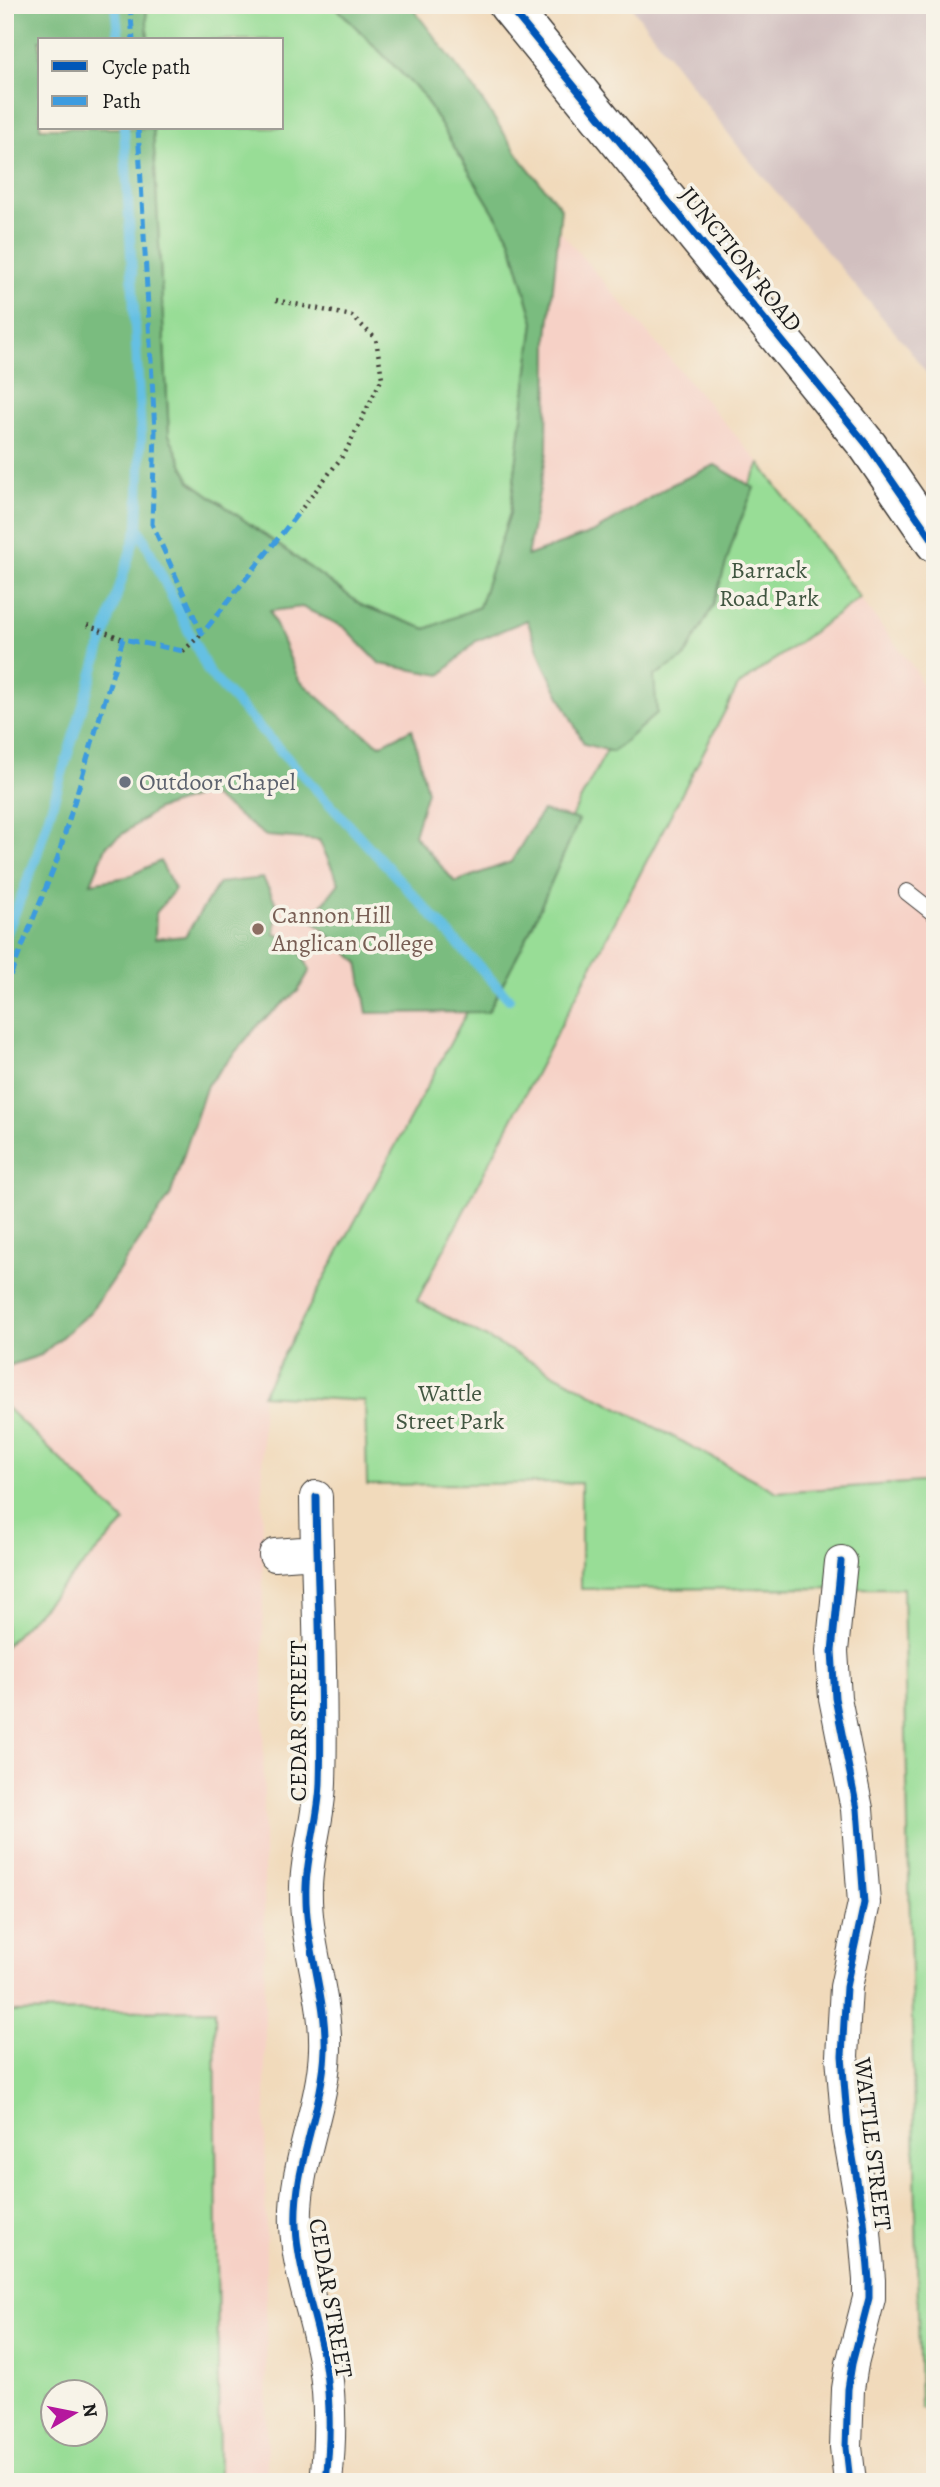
<svg xmlns="http://www.w3.org/2000/svg" width="940" height="2487" font-family="Alegreya,serif">
	<style>
		.built { fill: #f6d1c6; fill-rule: evenodd }
		.industrial { fill: #d1bfbf }
		.green { fill: #98dd96; stroke: #5a7c59; stroke-width: 2; fill-rule: evenodd }
		.forest { fill: #7abc7f; stroke: #4b6c4e; stroke-width: 2 }
		.lines { fill: none; stroke-linecap: round; stroke-linejoin: round }
		.stream { stroke: #65c0e3; stroke-width: 10 }
		.lane-casing { stroke: #3c3834; stroke-width: 18 }
		.street-casing { stroke: #3c3834; stroke-width: 34 }
		.primary-casing { stroke: #3c3834; stroke-width: 41 }
		.path { stroke: #3c3834; stroke-width: 4.5; stroke-dasharray: 2 5; stroke-linecap: butt }
		.lane { stroke: #fff; stroke-width: 16 }
		.street { stroke: #fff; stroke-width: 32 }
		.primary { stroke: #fff; stroke-width: 38 }
		.quiet { stroke: #3c9bdf; stroke-width: 5; stroke-dasharray: 10 5; stroke-linecap: butt }
		.cycleway-casing { stroke: #f7f3e8; stroke-width: 11 }
		.cycleway { stroke: #0057b8; stroke-width: 7 }
		.worship-dot { fill: #6b7280; stroke: #f7f3e8; stroke-width: 2.5 }
		.education-dot { fill: #8d6e63; stroke: #f7f3e8; stroke-width: 2.5 }
		.labels { text-anchor: middle; stroke-width: 7; stroke-linejoin: round; paint-order: stroke }
		.street-label { font-size: 24px; fill: #1c1c1c; stroke: #f7f3e8 }
		.park-label { font-size: 24px; fill: #415641; stroke: #f7f3e8 }
		.worship-label { font-size: 24px; fill: #5b616d; stroke: #f7f3e8; text-anchor: start }
		.education-label { font-size: 24px; fill: #785e54; stroke: #f7f3e8; text-anchor: start }
	</style>
	<rect width="100%" height="100%" fill="#f7f3e8"/>
	<filter id="ink" filterUnits="userSpaceOnUse"><feTurbulence type="fractalNoise" baseFrequency=".0143" numOctaves="2"/><feDisplacementMap in="SourceGraphic" scale="14" xChannelSelector="R" yChannelSelector="G"/><feConvolveMatrix kernelMatrix="1 2 1 2 8 2 1 2 1" color-interpolation-filters="sRGB"/></filter>
	<filter id="wash" filterUnits="userSpaceOnUse"><feTurbulence type="fractalNoise" baseFrequency=".00686" numOctaves="4" result="noise"/><feDisplacementMap in="SourceGraphic" scale="28" xChannelSelector="R" yChannelSelector="G"/><feGaussianBlur stdDeviation="1.57" result="paint"/><feColorMatrix in="noise" values="0 0 0 0 0 0 0 0 0 0 0 0 0 0 0 0 0 1.4 0 .05"/><feComposite in="paint" operator="in"/></filter>
	<g filter="url(#wash)">
		<rect width="100%" height="100%" fill="#f1dabb"/>
		<!-- built -->
		<path class="built" d="M5 5H366L760 464 262 1395 267 2482H5ZM40 40H282V128H40ZM52 2392H94V2434H52Z
			M860 598 916 671 935 713V1481L777 1492 417 1302 738 686Z"/>
		<!-- industrial -->
		<path class="industrial" d="M630 5H935V385L909 349 744 154Z"/>
		<!-- green -->
		<path class="green" d="M146 5H334L422 94 510 239 534 322 510 513 479 608 426 629 363 606 190 481 169 435 153 128H282V40H148Z
			M760 464 860 598 738 686 417 1301 777 1492 935 1481V2408H920L903 1588 581 1589V1483L367 1485 365 1401 262 1395Z
			M5 1406 125 1522 5 1646Z
			M215 2010 219 2482H5V2012ZM94 2392V2434H52V2392Z"/>
		<!-- forest -->
		<path class="forest" d="M5 5H146L148 40H40V128H153L169 435 190 481 363 606 426 629 479 607 510 513 534 322 510 239 422 94 334 5H410L473 87 524 163 561 208 548 337 547 452 527 556 594 532 671 485 715 465 754 488 736 531 713 606 684 658 654 676 657 713 613 752 584 744 544 665 527 620 476 641 441 675 380 664 344 627 302 607 270 611 299 680 340 716 380 745 412 729 427 791 414 835 455 882 511 862 542 811 579 820 529 933 488 1012 367 1013 358 962 311 919 339 883 319 840 266 836 208 793 158 809 107 845 91 883 127 877 160 861 175 889 156 913 155 939 185 936 219 883 263 878 277 905 275 934 295 942 310 970 298 991 260 1023 207 1085 170 1196 91 1311 41 1355 5 1367Z"/>
		<g class="lines">
			<!-- stream -->
			<path class="stream" d="M115 5 119 40
				M138 527 209 673 509 999
				M5 938 35 861 138 527 141 435 124 128"/>
		</g>
	</g>
	<g filter="url(#ink)">
		<g class="lines">
			<!-- lane casing -->
			<g class="lane-casing">
				<path id="lane" d="M907 892 935 914"/>
			</g>
			<!-- street casing -->
			<g class="street-casing">
				<path id="street" d="M316 1497C317 1592 323 1688 320 1783 319 1818 307 1852 306 1887 304 1942 327 1995 325 2050 323 2110 293 2166 296 2226 298 2274 318 2319 325 2366 331 2404 330 2444 326 2482
					M275 1555 316 1552
					M841 1562 832 1651 835 1698 857 1809 864 1903 846 1987 842 2056 848 2129 864 2220 869 2280V2298L852 2364 848 2389 846 2447 850 2482"/>
			</g>
			<!-- primary casing -->
			<g class="primary-casing">
				<path id="primary" d="M508 5 868 446 935 543"/>
			</g>
			<!-- path -->
			<path class="path" d="M276 300 352 316 376 339 382 378 345 453 299 512
				M87 625 123 639
				M183 651 202 634"/>
			<!-- lane -->
			<use href="#lane" class="lane"/>
			<!-- street -->
			<use href="#street" class="street"/>
			<!-- primary -->
			<use href="#primary" class="primary"/>
			<!-- quiet -->
			<path class="quiet" d="M130 5 133 40
				M138 128 155 432 152 524 202 634 299 512
				M5 989 57 860 123 639 183 651"/>
			<!-- cycleway casing -->
			<g class="cycleway-casing">
				<path id="cycleway" d="M508 5 868 446 935 543
					M316 1497C317 1592 323 1688 320 1783 319 1818 307 1852 306 1887 304 1942 327 1995 325 2050 323 2110 293 2166 296 2226 298 2274 318 2319 325 2366 331 2404 330 2444 326 2482
					M841 1562 832 1651 835 1698 857 1809 864 1903 846 1987 842 2056 848 2129 864 2220 869 2280V2298L852 2364 848 2389 846 2447 850 2482"/>
			</g>
			<!-- cycleway -->
			<use href="#cycleway" class="cycleway"/>
		</g>
	</g>
	<!-- markers -->
	<circle class="worship-dot" cx="125" cy="782" r="7"/>
	<circle class="education-dot" cx="258" cy="929" r="7"/>
	<g class="labels">
		<!-- street labels -->
		<g class="street-label">
			<text transform="translate(741 259) rotate(51)" y="8">JUNCTION ROAD</text>
			<text transform="translate(298 1721) rotate(-90)" y="8">CEDAR STREET</text>
			<text transform="translate(873 2144) rotate(83)" y="8">WATTLE STREET</text>
			<text transform="translate(331 2298) rotate(80)" y="8">CEDAR STREET</text>
		</g>
		<!-- park labels -->
		<g class="park-label">
			<text x="769" y="578">Barrack<tspan x="769" dy="28">Road Park</tspan></text>
			<text x="450" y="1401">Wattle<tspan x="450" dy="28">Street Park</tspan></text>
		</g>
		<!-- worship labels -->
		<g class="worship-label">
			<text x="139" y="790">Outdoor Chapel</text>
		</g>
		<!-- education labels -->
		<g class="education-label">
			<text x="272" y="923">Cannon Hill<tspan x="272" dy="28">Anglican College</tspan></text>
		</g>
	</g>
	<!-- margin -->
	<rect width="940" height="2487" fill="none" stroke="#f7f3e8" stroke-width="28"/>
	<!-- legend -->
	<rect x="38" y="38" width="245" height="91" fill="#f7f3e8" stroke="#9f9d96" stroke-width="2"/>
	<rect x="52" y="61" width="35" height="10" fill="#0057b8" stroke="#9f9d96" stroke-width="2"/>
	<text x="102" y="74" font-size="21" fill="#1c1c1c">Cycle path</text>
	<rect x="52" y="96" width="35" height="10" fill="#3c9bdf" stroke="#9f9d96" stroke-width="2"/>
	<text x="102" y="108" font-size="21" fill="#1c1c1c">Path</text>
	<!-- north arrow -->
	<g transform="translate(74 2413) rotate(80)"><circle r="33" fill="#f7f3e8" stroke="#9f9d96" stroke-width="2"/>
	<path d="M0-5L12 26L0 18L-12 26Z" fill="#b5179e"/>
	<text y="-10" font-size="19" font-weight="bold" text-anchor="middle" fill="#1c1c1c">N</text>
	</g>
</svg>
